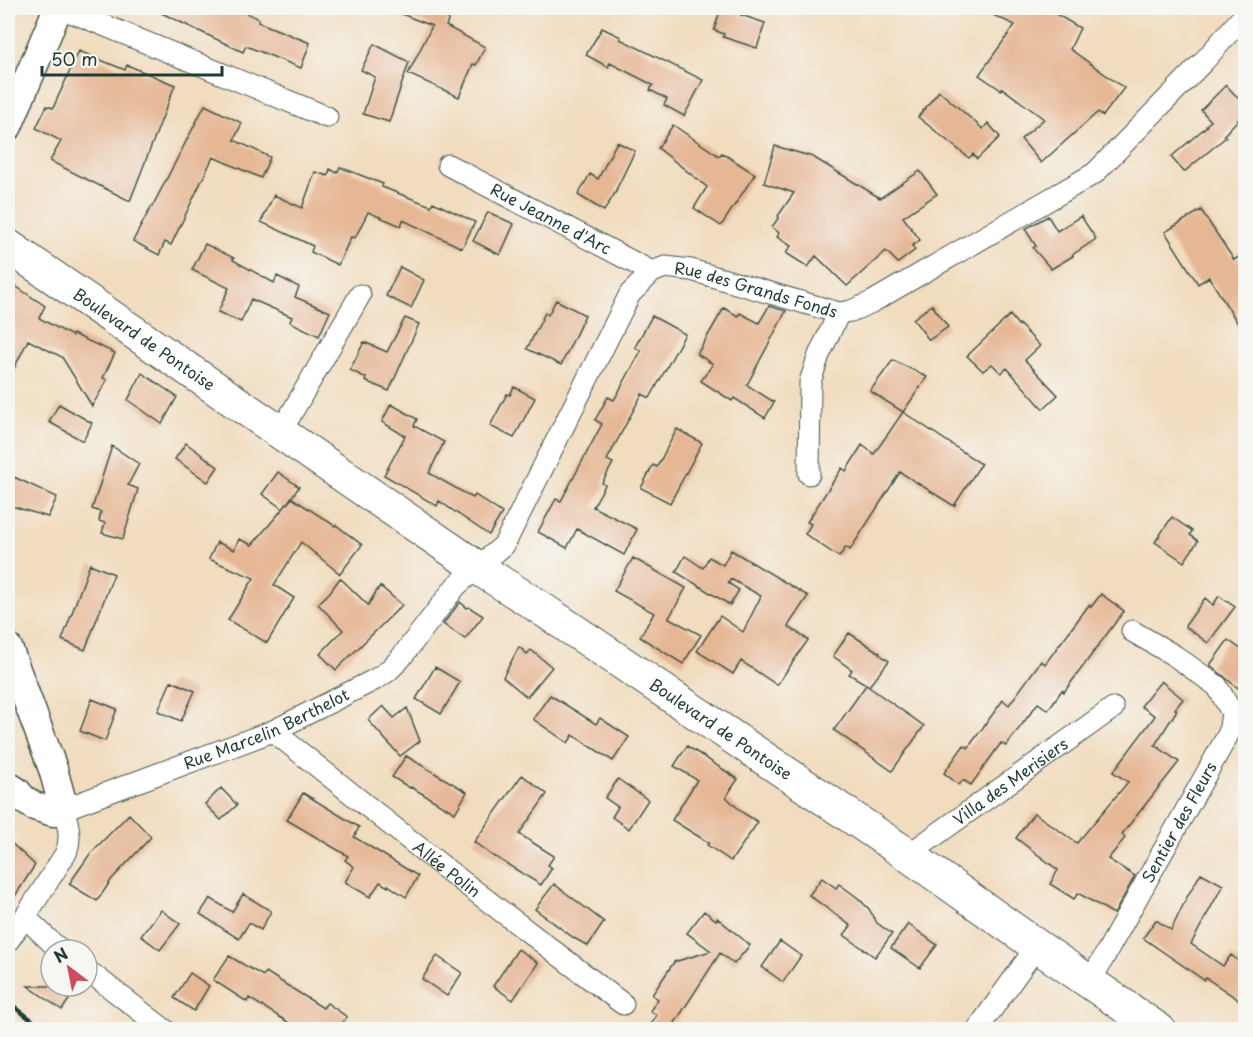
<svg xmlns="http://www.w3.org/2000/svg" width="1253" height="1037" font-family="'Playpen Sans',sans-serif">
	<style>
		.building { fill: #e6b795 }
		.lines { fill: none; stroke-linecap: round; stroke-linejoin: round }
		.street-casing { stroke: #3e5549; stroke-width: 23 }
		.secondary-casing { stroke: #3e5549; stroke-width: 31 }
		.primary-casing { stroke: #3e5549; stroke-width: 35 }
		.street { stroke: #fff; stroke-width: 21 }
		.secondary { stroke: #fff; stroke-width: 28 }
		.primary { stroke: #fff; stroke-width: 33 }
		.rail { stroke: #1f3d34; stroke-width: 4.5 }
		.labels { text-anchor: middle; stroke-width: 5; stroke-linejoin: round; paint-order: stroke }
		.street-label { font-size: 16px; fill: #1f3d34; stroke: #f6f6f2 }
	</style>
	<rect width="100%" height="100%" fill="#f6f6f2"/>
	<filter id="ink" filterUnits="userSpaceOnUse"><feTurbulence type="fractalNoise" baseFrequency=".0167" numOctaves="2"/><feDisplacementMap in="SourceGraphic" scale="12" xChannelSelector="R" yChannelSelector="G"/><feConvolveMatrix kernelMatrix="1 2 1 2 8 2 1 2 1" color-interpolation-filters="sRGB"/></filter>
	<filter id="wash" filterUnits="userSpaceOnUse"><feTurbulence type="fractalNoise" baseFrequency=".008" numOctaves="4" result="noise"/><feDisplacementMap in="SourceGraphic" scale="24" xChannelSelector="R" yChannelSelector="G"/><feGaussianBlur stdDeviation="1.35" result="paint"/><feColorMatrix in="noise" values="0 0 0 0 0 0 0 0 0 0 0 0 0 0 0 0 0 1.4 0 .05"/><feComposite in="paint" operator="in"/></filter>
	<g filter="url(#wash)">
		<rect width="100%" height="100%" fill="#f1dcbd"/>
		<g id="blocks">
			<!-- building -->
			<path class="building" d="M151 8H236L259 19 258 22 310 43 301 68 246 46 243 52Z
				M389 8H453L446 26 485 47 476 65 473 64 459 97 408 74 432 26 389 9Z
				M721 8H730L742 11 741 15 765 23 757 48 723 37 724 34 714 30Z
				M978 8H1046L1080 28 1070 49 1124 88 1103 116 1098 112 1041 163 1021 139 1044 119 1002 88 1001 90 979 75 1015 25Z
				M602 28 621 37 620 39 703 80 684 116 664 105 667 99 650 90 653 85 610 63 608 67 586 55Z
				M374 44 409 62 389 122 363 114 375 77 361 70Z
				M79 51 125 70 127 65 175 85 130 201 50 161 61 141 36 128 47 106 53 108Z
				M1226 85 1239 99 1245 93V112L1224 135 1226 137 1184 172 1171 157 1207 126 1206 125 1211 121 1201 110Z
				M939 91 983 129 988 123 1000 137 977 159 973 154 969 158 918 117Z
				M205 105 242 123 234 140 270 157 261 178 213 157 171 245 165 242 159 255 133 241 151 207H152Z
				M673 125 719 156 722 153 755 174 721 226 694 208 707 187 658 148Z
				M617 142 635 151 616 190H617L604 211 578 195 590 174 598 179Z
				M775 146 813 157 880 198 920 171 937 194 903 217 920 240 912 246 915 250 898 263 886 251 847 286 816 256 808 267 786 253 791 246 777 237 779 233 772 227 779 217 778 216 794 193 764 183Z
				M340 167 383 184 382 187 431 206 433 202 475 222 462 248 403 220 401 226 368 212 355 238 351 237 338 265 311 252 313 246 261 222 274 195 302 208 315 172 328 176 330 169 337 173Z
				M1201 210 1234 260 1245 253V335L1209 277 1198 284 1165 232Z
				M488 212 514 224 500 255 473 241Z
				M1048 216 1057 231 1081 216 1096 239 1072 255 1073 256 1051 269 1033 248 1036 246 1025 229Z
				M205 244 234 258 233 260 274 283 277 276 299 287 295 297 330 312 319 336 290 322 292 317 251 299 241 322 218 312 229 288 192 270Z
				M400 267 424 280 411 308 386 296Z
				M8 281 45 306 39 318 72 336 73 334 115 353 103 378 107 380 92 406 62 357 28 340 8 381Z
				M556 300 585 315 561 365 527 349 545 313 548 315Z
				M932 305 948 327 929 340 913 319Z
				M769 306 786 311 747 385 774 402 765 418 734 398 732 401 701 381 713 364 697 354 724 308 738 316 740 313 759 323Z
				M1010 315 1018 325 1019 324 1040 346 1025 360 1058 395 1043 409 1007 368 1001 373 992 364 983 371 967 356Z
				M652 316 685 334 650 398 642 394 607 460 613 463 602 483 605 485 593 507 637 529 624 555 577 529 567 548 538 532 556 499 561 501 602 424 595 420 608 397 614 400 641 351 635 347Z
				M405 318 419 324 389 391 365 381 366 378 350 370 364 342 387 352Z
				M893 360 927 377 903 412 870 391Z
				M142 373 177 397 162 424 128 400Z
				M514 387 535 398 514 438 490 426 507 394 510 395Z
				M59 404 92 423 83 441 49 422Z
				M391 404 417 419 414 426 444 442 429 473 473 498 475 495 502 513 489 535 439 501 437 506 384 475 405 436 382 422Z
				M903 412 981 464 954 506 900 472 850 550 846 547 839 557 805 534 811 524 807 522 842 468 846 471 862 445 874 454Z
				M677 429 702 443 670 503 641 488 653 465 657 467Z
				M186 443 218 467 208 482 175 459Z
				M112 446 139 464 128 485 138 489 123 539 102 533 105 523 99 521 101 512 92 509Z
				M278 472 299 487 283 509 262 494Z
				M14 477 57 497 48 517 8 505V492Z
				M292 498 335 526 336 525 362 545 340 574 301 542 274 585 294 598 267 643 228 620 254 578 209 559 217 542 234 550 239 539 252 545Z
				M1172 517 1192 531 1190 535 1198 541 1184 562 1155 542Z
				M731 550 808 596 788 626 808 640 777 685 741 661 733 674 697 651 720 616 743 632 761 596 731 579 728 583 739 590 730 605 676 572 685 556 703 568 709 557 723 565Z
				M633 558 686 588 669 618 701 635 683 664 640 637 654 613 614 591Z
				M90 564 114 574 85 650 62 640Z
				M340 578 368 605 380 586 402 605 336 670 320 654 343 630 318 604 330 592Z
				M1101 594 1124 611 1064 692 1062 690 1048 710 1038 703 1006 746 1001 743 971 785 963 780 959 785 944 773 964 745 968 748 1003 700 1009 705 1041 661 1045 664 1089 605 1091 607Z
				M1219 596 1235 607 1208 643 1185 626 1205 598 1213 605Z
				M460 602 467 608 469 607 483 616 465 639 443 624Z
				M849 633 880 653 879 654 889 661 869 686 849 674 852 670 833 656Z
				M1228 640 1245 652V677L1238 688 1210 665Z
				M519 647 527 654 531 650 552 667 527 697 503 677Z
				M435 667 460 682 441 714 416 699Z
				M171 681 195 691 181 721 158 711Z
				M1161 681 1183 699 1175 709 1177 710 1155 745 1179 762 1122 834 1125 838 1108 859 1135 876 1114 914 1078 893 1074 899 1050 884 1058 870 1016 838 1034 813 1077 843 1128 782 1113 772 1155 716 1141 706Z
				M866 685 924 726 892 771 834 730Z
				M550 695 596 724 600 718 629 737 613 761 573 735 568 743 533 719Z
				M92 699 117 709 105 741 80 731Z
				M383 706 394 718 407 708 420 741 400 756 368 720Z
				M687 746 738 779 726 797 743 813 758 822 731 861 707 845 709 843 672 820 697 780 674 766Z
				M406 756 467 792 455 813 411 787 410 788 392 777Z
				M522 775 547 794 519 834 554 856 548 865 552 868 541 885 494 856V857L474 842Z
				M618 779 648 800 629 829 612 817 618 807 605 798Z
				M221 788 237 805 221 820 205 804Z
				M303 793 359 827 354 837 418 876 406 897 388 885V887L380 882 370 897 345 882 354 867 345 860 348 856 287 820Z
				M129 814 151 837 112 879 97 901 69 884 90 854Z
				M8 840 35 865 8 907Z
				M1201 873 1223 885 1191 944 1223 966 1231 955 1245 966V1004L1206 978 1204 980 1143 938 1156 920 1171 930 1187 897Z
				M822 878 836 888 839 884 858 898 869 909 877 923 892 934 875 957 844 935 851 926 809 895Z
				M554 884 604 922 588 946 574 938 535 909Z
				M243 894 271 911 261 930 249 923 239 939 200 914 210 898 232 912Z
				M161 910 180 924 160 950 141 936Z
				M704 911 716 920 717 918 750 945 734 964 720 953 671 1029H647L657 1015 650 1011 658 999 652 995 674 962 711 951 687 933Z
				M908 924 937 945 920 968 891 948Z
				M780 941 801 956 783 982 762 967Z
				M518 949 538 963 513 1000 493 986Z
				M229 956 263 976 266 972 323 1008 327 1003 347 1017 338 1029H299L249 998 247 1002 213 980Z
				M437 956 462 973 447 996 422 979Z
				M190 973 209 986 194 1011 174 998Z
				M28 986H78L62 1010Z"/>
		</g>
	</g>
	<g filter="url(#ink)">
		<use href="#blocks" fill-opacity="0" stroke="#3e5549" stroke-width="1.5"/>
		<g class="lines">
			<!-- street casing -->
			<g class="street-casing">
				<g id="street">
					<path d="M58 8 79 15 327 117"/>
					<path id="s1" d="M448 165 652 272"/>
					<path d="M280 433 360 295"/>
					<path d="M809 474 810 382 819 355 839 313"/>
					<path id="s2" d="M273 731 446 869 623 1004"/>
					<path id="s3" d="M908 855 1113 708"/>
					<path d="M25 917 51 942 61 950"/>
					<path id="s4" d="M8 941 25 917 66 853C72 836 68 826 64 809L273 731 376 679 388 671 400 659 456 586 504 545 630 294 652 272 665 267 691 270 839 313 851 311 872 302 1095 173 1204 61 1246 13"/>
					<path d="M87 970 165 1030"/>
					<path id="s5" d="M1090 982 1229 733 1232 713 1217 686 1175 656 1132 631"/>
					<path d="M977 1030 1037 946"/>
				</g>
			</g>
			<!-- secondary casing -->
			<g class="secondary-casing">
				<path id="secondary" d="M8 126 58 8
					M8 648 53 769 64 809 53 812 34 806 23 799 16 791 8 786"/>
			</g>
			<!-- primary casing -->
			<g class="primary-casing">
				<g id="primary">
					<path id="s6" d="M8 246 478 568 533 603 908 855 1037 946 1159 1030"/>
				</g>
			</g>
			<!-- street -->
			<use href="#street" class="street"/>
			<!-- secondary -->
			<use href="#secondary" class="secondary"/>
			<!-- primary -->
			<use href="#primary" class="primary"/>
			<!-- rail -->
			<path class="rail" d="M8 1002 45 1030
				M8 1018 23 1030"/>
		</g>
	</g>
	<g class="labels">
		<!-- street labels -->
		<g class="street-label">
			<text dy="6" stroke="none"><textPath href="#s1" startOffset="116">Rue Jeanne d'Arc</textPath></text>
			<text dy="6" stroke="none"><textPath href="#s4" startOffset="1095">Rue des Grands Fonds</textPath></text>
			<text dy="6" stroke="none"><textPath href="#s6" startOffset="165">Boulevard de Pontoise</textPath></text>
			<text dy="6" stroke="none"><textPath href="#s4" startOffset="368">Rue Marcelin Berthelot</textPath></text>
			<text dy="6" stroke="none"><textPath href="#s6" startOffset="861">Boulevard de Pontoise</textPath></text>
			<text dy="6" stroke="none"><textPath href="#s3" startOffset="126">Villa des Merisiers</textPath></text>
			<text dy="6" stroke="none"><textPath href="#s5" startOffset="183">Sentier des Fleurs</textPath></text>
			<text dy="6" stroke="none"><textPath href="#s2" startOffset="222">Allée Polin</textPath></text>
		</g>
	</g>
	<!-- margin -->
	<rect width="1253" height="1037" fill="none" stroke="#f6f6f2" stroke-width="30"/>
	<!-- north arrow -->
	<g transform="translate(69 968) rotate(328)"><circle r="28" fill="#f6f6f2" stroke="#a0aca6" stroke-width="1.5"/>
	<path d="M0-4.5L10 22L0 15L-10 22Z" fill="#d1495b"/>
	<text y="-9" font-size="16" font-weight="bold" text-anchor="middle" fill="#1f3d34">N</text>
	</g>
	<!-- scale -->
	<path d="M42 66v9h180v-9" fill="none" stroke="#1f3d34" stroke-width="3"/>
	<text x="51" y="66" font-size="18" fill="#1f3d34" stroke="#f6f6f2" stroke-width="4.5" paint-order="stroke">50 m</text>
</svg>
